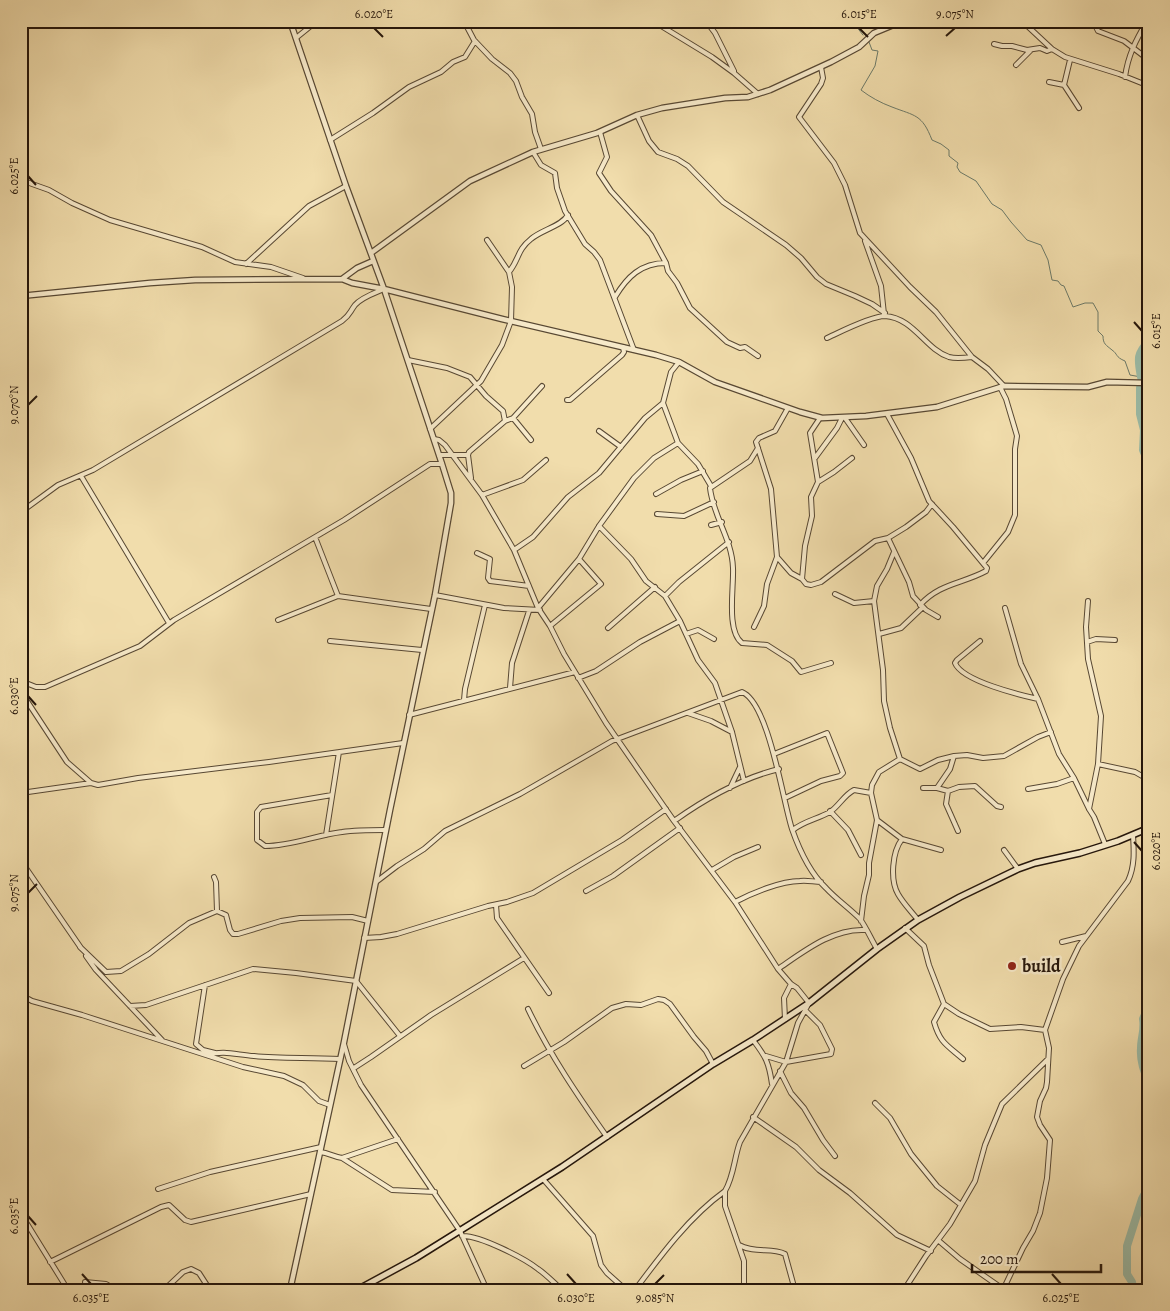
<svg xmlns="http://www.w3.org/2000/svg" width="1170" height="1311" font-family="Alegreya,serif">
	<style>
		.lines { fill: none; stroke-linecap: round; stroke-linejoin: round }
		.stream { stroke: #6c7a69; stroke-width: 1 }
		.river { stroke: #9bbca8; stroke-width: 8 }
		.minor-casing { stroke: #584833; stroke-width: 6 }
		.tertiary-casing { stroke: #584833; stroke-width: 7 }
		.secondary-casing { stroke: #25160b; stroke-width: 8 }
		.minor { stroke: #f6e9c9; stroke-width: 4 }
		.tertiary { stroke: #f6e9c9; stroke-width: 4.5 }
		.secondary { stroke: #f6e9c9; stroke-width: 5 }
		.ticks { fill: none; stroke: #25160b; stroke-width: 2 }
		.poi-dot { fill: #8f2418; stroke: #f6e9c9; stroke-width: 2 }
		.labels { text-anchor: middle; stroke-width: 5; stroke-linejoin: round; paint-order: stroke }
		.poi-label { font-size: 18px; font-weight: bold; fill: #25160b; stroke: #f6e9c9; text-anchor: start }
		.neatline { fill: none; stroke: #25160b; stroke-width: 2 }
		.ticks-label { font-size: 12px; text-anchor: middle; fill: #25160b }
	</style>
	<rect width="100%" height="100%" fill="#f1ddac"/>
	<filter id="stains"><feTurbulence type="fractalNoise" baseFrequency=".004" numOctaves="4"/><feColorMatrix values="0 0 0 0 .2 0 0 0 0 .09 0 0 0 0 .02 0 0 0 .5 -.17"/></filter>
	<radialGradient id="worn" r=".72"><stop offset=".6" stop-color="#630" stop-opacity="0"/><stop offset="1" stop-color="#630" stop-opacity=".3"/></radialGradient>
	<g class="lines">
		<!-- stream -->
		<path class="stream" d="M852 21 863 35
			M869 42 872 50 878 51 875 66 861 90C870 97 881 103 892 107 915 116 922 114 932 140L941 144 949 150V156L958 163 957 167 960 172 976 181 992 204 1002 210 1011 222 1027 240 1041 245 1048 260 1052 280 1058 281 1061 285 1064 286 1073 307 1085 303H1093L1098 312V331L1103 336C1103 344 1106 345 1112 350 1118 354 1115 357 1125 361L1130 375 1141 377"/>
		<!-- river -->
		<path class="river" d="M1141 377C1138 360 1136 354 1149 341
			M1140 388V414L1144 430 1143 450 1149 464
			M1149 1006 1143 1019C1145 1029 1141 1038 1141 1048 1140 1061 1144 1071 1149 1083
			M1129 1290 1133 1288 1132 1282 1127 1274V1246L1142 1199 1149 1186"/>
		<!-- minor casing -->
		<g class="minor-casing">
			<path id="minor" d="M400 21 402 25
				M464 21 474 40 492 59 510 73 516 81 522 97 532 114 535 132 541 149
				M653 21 712 57 734 73 758 94
				M706 21 715 33 734 71
				M1022 21 1052 49 1065 57 1119 74 1149 86
				M1093 21 1098 31 1124 41 1149 60
				M296 38 317 21
				M994 44 1002 46H1012L1027 50 1040 48 1047 51 1052 49
				M1070 60 1064 85 1079 108
				M1016 65 1031 50
				M821 67 823 78 821 84 799 117 834 163 845 185 860 233 910 287 936 312 972 357 988 369 1004 386
				M1125 77C1128 55 1136 40 1147 21
				M1049 82 1064 85
				M637 115 649 141 658 152 677 159 688 166 723 202 786 245 801 258 817 277 826 284 855 296 872 304 885 313
				M600 132 607 157 599 173 611 191 651 235 666 263 668 271 677 283 690 308 727 342 740 348 745 347 758 356
				M330 140 373 113 409 87 441 72 453 62 465 57 475 41
				M533 152 541 165 555 173 557 188 565 211 585 244 594 252 600 260 634 350
				M21 180 49 190 72 203 110 220 202 247 235 262 271 267 303 278
				M865 241 881 286 884 314
				M246 264 309 206 346 186
				M509 272C519 260 517 250 531 239 541 230 562 226 568 215
				M615 297C627 277 641 263 666 263
				M827 338C840 332 871 316 885 316 914 318 925 349 949 357 956 359 964 358 972 357
				M408 360 447 368 470 377 486 396 503 411 505 421
				M567 400H570L622 355 624 352 623 347
				M663 403 678 443 698 464 711 486
				M887 414 911 458 929 501 953 527 987 568 986 571C962 584 940 583 920 605
				M513 418 531 440
				M845 418 864 445
				M430 429 481 381 502 345 511 321 512 287 509 272 487 240
				M599 431 621 447
				M434 439 439 440 445 445 482 495 514 550 538 608 550 626 564 654 606 723 674 821 735 902 778 969 791 984 797 988 809 1003 798 1023 786 1062 740 1142C734 1158 734 1176 725 1191
				M758 448 750 461 710 488C713 516 732 539 733 568 734 587 726 631 742 643L767 645 792 661 801 672 831 663
				M439 455H468
				M815 458 837 428 842 418
				M81 476 169 623
				M471 478 468 455 469 452 505 421 513 418 542 386
				M818 482 834 472 852 458
				M656 494 681 480 703 471
				M482 495 523 480 546 460
				M21 512 58 485 93 470 342 321C351 314 349 313 355 305 362 297 375 293 384 289
				M657 514 684 516 714 502
				M711 525 722 522
				M599 526 631 559 646 581 665 596 680 621 698 660 715 683 732 732 744 781
				M315 537 338 596 431 609
				M888 538 909 582 913 596 926 610 938 617
				M514 550 533 537 568 497 599 473 645 418 663 403 671 372 679 362
				M894 552 887 569 877 586 874 601 883 670 884 701 890 728 900 759 920 769 938 760 954 756
				M477 553 490 559 488 578 490 581 529 586
				M777 557 791 573 802 579 806 584 811 585 821 582 875 541 888 538 906 527 926 512 932 504
				M983 563 1008 532 1015 515V449L1017 436 1006 399 1000 387
				M802 579 805 546 812 516 811 497 818 482 810 433 820 418
				M835 594 854 603 874 601
				M435 595 504 608 540 610
				M665 596 679 582 729 542
				M1088 601 1086 627 1088 659 1101 716 1098 764 1089 809
				M538 608 579 559 599 526 634 478 654 458 678 443
				M1005 608 1021 664 1038 699 1059 754 1074 778 1089 809 1094 817 1105 844
				M278 620 338 596
				M550 626 601 584 579 559
				M754 627 764 606 767 584 777 557 771 489 756 442 759 438 775 431 788 408
				M608 628 655 587
				M686 634 698 630 714 639
				M879 634 901 628 923 607
				M330 641 422 650
				M980 641 957 660 955 663C962 681 1020 695 1038 699
				M1087 642 1096 639 1115 640
				M578 678 596 671 640 642 680 621
				M21 681 36 687H45L140 646 174 620 344 520 430 464H442
				M510 688 512 663 529 611
				M21 692 67 762 91 783 98 785 138 778 269 762 403 743
				M464 700 465 689 485 605
				M688 713 711 721 732 732
				M409 715 575 672
				M774 754 827 733 843 773 840 776 821 781 785 798
				M1098 764 1135 772 1149 780
				M730 788 740 767
				M923 788H937L948 791 946 804 958 831
				M937 788 950 769 954 756 967 755 983 758 1004 756 1038 737 1051 732
				M1028 789 1057 784 1074 778
				M948 791 959 787 975 786 997 806 1001 807
				M21 793 91 783
				M332 795 261 807 257 812V840L265 846C292 846 316 835 342 832 356 830 371 830 385 830
				M830 811 848 830 861 855
				M877 820 902 839 941 850
				M674 821C705 799 742 778 779 769
				M793 830C804 821 818 819 830 812 839 806 844 795 854 790L871 793
				M326 835 339 752
				M902 839C892 852 890 880 898 894 903 903 911 911 918 920
				M1004 850 1018 869
				M21 861 81 948
				M712 870 734 857 758 847
				M214 877 216 882 217 911
				M376 882 397 866 424 849 445 831 520 794 612 741 742 692C769 703 783 802 792 829 799 849 810 873 826 888 836 899 849 908 860 919 866 927 871 939 877 949
				M586 891 613 876 680 828
				M735 902C752 893 781 881 800 881 807 880 814 882 821 882
				M496 905 497 918 549 993
				M861 921 864 896 869 875V863L877 820 871 793 872 785 879 772 900 759
				M905 928 924 946 929 965 944 1004 959 1014 990 1029 1021 1027 1045 1030
				M364 938 381 937 397 934 488 906 507 902 533 893 622 840 666 809
				M1062 942 1086 936
				M80 947 106 972 121 971 149 954 189 923 217 911 226 915 230 930 233 934H238L281 921 300 918 352 917 368 921
				M86 956 96 970 162 1040
				M778 969C803 952 833 928 865 930
				M205 985 196 1044 203 1050 215 1053
				M21 995 32 1001 82 1015 243 1067 284 1076 303 1085 319 1101 330 1105
				M944 1004 934 1022C940 1043 947 1045 963 1059
				M130 1006 146 1005 253 969 296 973 356 981 400 1036
				M528 1009C550 1055 578 1096 607 1137
				M785 1019 784 998 791 984
				M753 1040C766 1057 769 1063 772 1084
				M344 1044 349 1061 361 1085 460 1231 487 1290
				M208 1055C224 1050 237 1055 254 1056 282 1059 311 1057 340 1059
				M766 1056 786 1062 831 1054 832 1049 820 1025 805 1010
				M524 1066 564 1042 612 1008 626 1004 641 1005 658 999 664 1000 670 1004 694 1037 706 1051 713 1064
				M354 1068 371 1057 431 1015 524 958
				M780 1071 791 1093 804 1108 823 1140 835 1156
				M875 1103 890 1118 911 1154 937 1186 961 1205
				M753 1117 796 1147 819 1170 850 1193 897 1235 931 1251
				M21 1140 26 1137
				M320 1152C329 1153 334 1157 342 1158L398 1139
				M342 1158 392 1190 435 1192
				M543 1179 593 1236 601 1265 607 1273 626 1290
				M158 1189 210 1172 321 1147
				M21 1214 68 1290
				M462 1236C479 1235 524 1258 538 1269 547 1275 554 1283 562 1290
				M939 1241 960 1259 1003 1289
				M739 1245C756 1254 771 1247 785 1254L793 1283
				M50 1262 161 1207 169 1205 185 1220 191 1222 311 1194
				M85 1282 106 1284 116 1290
				M164 1290 183 1272 191 1269 199 1273 210 1290
				M635 1290C661 1255 689 1217 725 1191V1206L744 1261V1290
				M904 1290 926 1256 950 1224 975 1181 985 1145 1002 1104 1048 1059
				M1003 1290 1023 1248 1033 1231 1040 1213 1047 1178 1050 1140 1040 1125 1037 1117 1040 1101 1046 1088 1047 1082 1049 1048 1045 1030 1063 979 1079 946 1128 881C1135 866 1134 851 1133 835"/>
		</g>
		<!-- tertiary casing -->
		<g class="tertiary-casing">
			<path id="tertiary" d="M371 253 470 181 533 152 597 133 637 115 662 108 725 98 748 97 770 90 831 62 859 47 874 33 903 21
				M342 279 357 268 373 261
				M21 296 150 283 195 280 342 279 352 283 384 289 502 319 656 355 679 362 715 382 800 412 822 418 866 416 937 407 1004 386 1088 387 1107 382 1149 383
				M290 1290 344 1042 390 810 435 595 451 503V493L442 464 384 289 346 186 290 21"/>
		</g>
		<!-- secondary casing -->
		<g class="secondary-casing">
			<path id="secondary" d="M357 1290 416 1258 562 1167 713 1064 753 1040 809 1003 877 949 918 920 960 897 1018 869 1035 863 1080 853 1118 841 1149 828"/>
		</g>
		<!-- minor -->
		<use href="#minor" class="minor"/>
		<!-- tertiary -->
		<use href="#tertiary" class="tertiary"/>
		<!-- secondary -->
		<use href="#secondary" class="secondary"/>
	</g>
	<!-- ticks -->
	<path class="ticks" d="M374 28 383 37M859 28 868 37M946 36 955 28M28 176 36 185M1134 322 1142 331M28 405 37 396M28 696 36 705M1134 842 1142 851M28 893 37 884M28 1216 36 1225M82 1274 91 1284M567 1274 576 1284M1052 1274 1061 1284M655 1284 664 1275"/>
	<!-- markers -->
	<circle class="poi-dot" cx="1012" cy="966" r="5"/>
	<g class="labels">
		<!-- poi labels -->
		<g class="poi-label">
			<text x="1022" y="972">build</text>
		</g>
	</g>
	<!-- margin -->
	<rect width="1170" height="1311" fill="none" stroke="#f1ddac" stroke-width="55"/>
	<!-- scale -->
	<path d="M972 1264v8h129v-8" fill="none" stroke="#25160b" stroke-width="2.5"/>
	<text x="980" y="1264" font-size="15" fill="#25160b" stroke="#f6e9c9" stroke-width="4" paint-order="stroke">200 m</text>
	<rect x="28" y="28" width="1114" height="1256" class="neatline"/>
	<g class="ticks-label">
		<text x="374" y="18">6.020°E</text>
		<text x="859" y="18">6.015°E</text>
		<text x="955" y="18">9.075°N</text>
		<text transform="translate(14 176) rotate(-90)" y="4">6.025°E</text>
		<text transform="translate(1156 331) rotate(-90)" y="4">6.015°E</text>
		<text transform="translate(14 405) rotate(-90)" y="4">9.070°N</text>
		<text transform="translate(14 696) rotate(-90)" y="4">6.030°E</text>
		<text transform="translate(1156 851) rotate(-90)" y="4">6.020°E</text>
		<text transform="translate(14 893) rotate(-90)" y="4">9.075°N</text>
		<text transform="translate(14 1216) rotate(-90)" y="4">6.035°E</text>
		<text x="91" y="1302">6.035°E</text>
		<text x="576" y="1302">6.030°E</text>
		<text x="655" y="1302">9.085°N</text>
		<text x="1061" y="1302">6.025°E</text>
	</g>
	<rect width="100%" height="100%" filter="url(#stains)"/>
	<rect width="100%" height="100%" fill="url(#worn)"/>
</svg>
